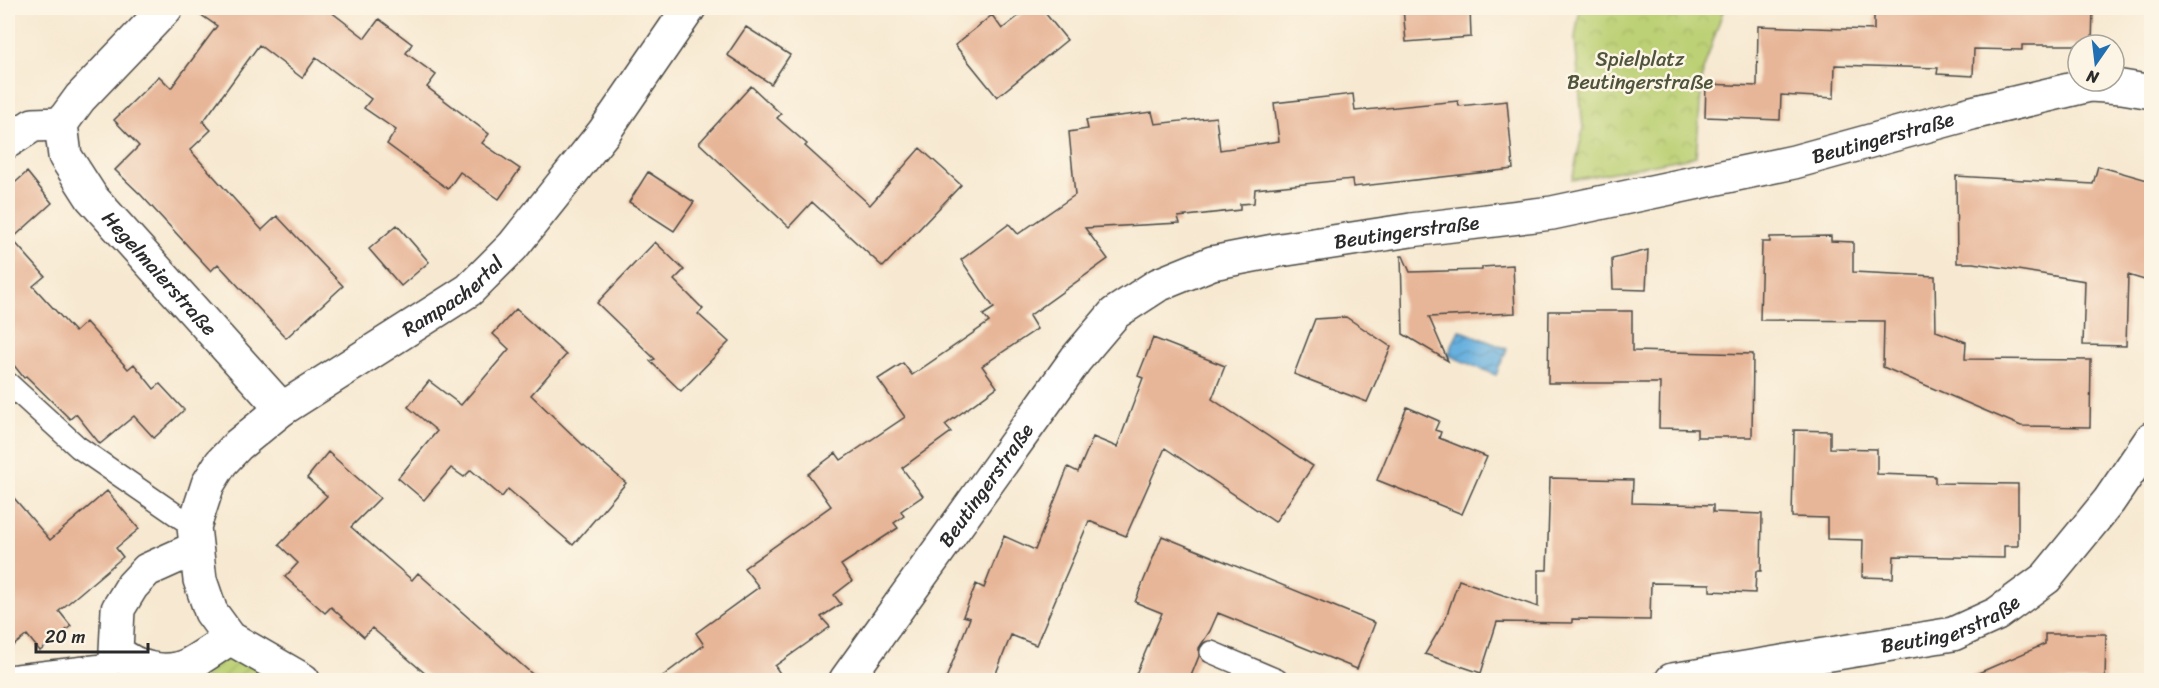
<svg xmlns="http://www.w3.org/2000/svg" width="2159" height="688" font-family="Sriracha,sans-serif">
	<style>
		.park { fill: url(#park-crowns); stroke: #747e50; stroke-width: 1.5 }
		.garden { fill: url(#garden-furrows); stroke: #747e50; stroke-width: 1.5 }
		.water { fill: url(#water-waves); stroke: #496e84; stroke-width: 1.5 }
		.building { fill: #e7b597 }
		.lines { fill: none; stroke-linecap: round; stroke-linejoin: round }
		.lane-casing { stroke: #4a4844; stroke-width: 24 }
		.street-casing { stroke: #4a4844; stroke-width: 36 }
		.lane { stroke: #fff; stroke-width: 21 }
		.street { stroke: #fff; stroke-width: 33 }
		.labels { text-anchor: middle; stroke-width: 5; stroke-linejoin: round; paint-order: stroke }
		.park-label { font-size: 20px; fill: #4f543d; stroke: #fcf5e5 }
		.street-label { font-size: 20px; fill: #2b2b2b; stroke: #fcf5e5 }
	</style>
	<defs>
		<pattern id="park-crowns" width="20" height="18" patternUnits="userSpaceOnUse" patternTransform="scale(1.5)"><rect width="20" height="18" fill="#bcd074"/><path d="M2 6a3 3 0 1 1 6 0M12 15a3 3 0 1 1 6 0" fill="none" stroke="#a2b365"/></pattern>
		<pattern id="garden-furrows" width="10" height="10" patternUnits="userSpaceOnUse" patternTransform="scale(1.5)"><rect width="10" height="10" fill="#bcd074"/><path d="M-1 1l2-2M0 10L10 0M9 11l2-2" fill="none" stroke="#a2b365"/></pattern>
		<pattern id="water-waves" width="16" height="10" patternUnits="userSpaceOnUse" patternTransform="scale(1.5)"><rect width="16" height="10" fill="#67b0de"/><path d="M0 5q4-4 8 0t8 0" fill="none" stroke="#558fb4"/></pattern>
	</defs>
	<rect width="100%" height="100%" fill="#fcf5e5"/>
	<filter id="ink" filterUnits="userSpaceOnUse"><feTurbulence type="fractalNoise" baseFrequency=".0167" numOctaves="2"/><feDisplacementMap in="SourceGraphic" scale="12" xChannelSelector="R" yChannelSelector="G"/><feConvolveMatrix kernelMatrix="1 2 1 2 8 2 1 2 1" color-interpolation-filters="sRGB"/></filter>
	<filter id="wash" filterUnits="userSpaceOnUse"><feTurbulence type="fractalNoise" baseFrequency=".008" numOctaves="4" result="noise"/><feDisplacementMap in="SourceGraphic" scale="24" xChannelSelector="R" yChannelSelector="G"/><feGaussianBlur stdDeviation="1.35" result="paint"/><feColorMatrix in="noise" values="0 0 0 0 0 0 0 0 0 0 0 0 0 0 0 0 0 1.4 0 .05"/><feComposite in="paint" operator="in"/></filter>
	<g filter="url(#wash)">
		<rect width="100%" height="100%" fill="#f7e9d1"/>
		<!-- park -->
		<path class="park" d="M1580 8H1724L1703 71 1696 156 1572 180 1583 130 1575 38Z"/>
		<!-- garden -->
		<path class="garden" d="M230 647 282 680H23Z"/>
		<!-- water -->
		<path class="water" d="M1459 330 1507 349 1496 375 1448 355Z"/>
		<g id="blocks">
			<!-- building -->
			<path class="building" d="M191 8H326L365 38 379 19 412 44 406 53 436 75 427 87 489 134 482 143 520 169 499 199 460 172 448 189 387 144 396 130 364 108 371 99 316 58 302 78 259 45 203 122 211 130 190 150 262 230 277 216 343 286 286 338 218 264 211 271 141 195 115 170 139 146 114 120 159 76 171 88 217 26Z
				M1029 8H1041L1067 40 997 97 955 45 992 15 1002 29Z
				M1403 8H1470L1471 37 1406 42Z
				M1910 8H2093L2092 45H2022V50L1974 49 1973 76 1937 74 1938 68 1835 65 1834 98 1781 95 1780 120 1705 117 1706 84 1757 86 1758 26 1874 30V11L1910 12Z
				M746 27 790 55 771 84 727 55Z
				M751 86 781 114 777 118 807 144 805 146 870 205 920 148 961 185 883 267 812 202 789 227 699 143Z
				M1353 94 1355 111 1458 101 1459 106 1507 101 1513 169 1353 187 1352 179 1255 189 1254 203 1240 204V210L1178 217 1180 223 1085 228 1108 259 1029 316 1037 329 982 366 997 387 945 425 951 432 902 468 923 496 901 511 904 516 894 523 898 528 841 565 852 581 834 595 841 604 821 617 830 627 775 666 785 681H656L704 645 696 633 759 587 744 568 831 506 808 474 836 453 841 460 905 417 878 379 903 363 912 375 989 322 983 315 994 308 961 260 1009 224 1018 234 1075 195 1069 132 1088 129 1086 120 1152 112 1155 124 1216 117 1220 150 1279 141 1274 103Z
				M2098 166 2151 181V282L2128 275 2126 346 2083 345 2085 281 1974 263H1957L1956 176 2093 184Z
				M27 172 52 203 12 239 45 276 33 286 75 332 86 322 128 369 134 364 154 389 160 384 184 410 154 438 134 416 100 444 76 414 70 419 26 376 24 378 8 358V189Z
				M648 172 694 202 674 231 629 202Z
				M397 225 429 262 401 286 369 249Z
				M1831 236V241L1853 242V272L1935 276 1936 331 1966 342 1965 359 2091 360 2090 427 2021 426 1883 367 1884 321 1760 320 1762 242H1770V237Z
				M655 242 684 270 674 280 703 309 698 314 729 342 681 391 650 361 655 359 597 303Z
				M1648 250 1646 290 1613 289 1612 259Z
				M1401 256H1403L1410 272 1482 270V267L1513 265 1515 313 1429 317 1448 361 1403 334Z
				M516 309 566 355 531 395 584 446 626 483 573 545 508 489 502 497 471 470 464 477 451 468 424 500 398 478 437 431 408 407 429 381 461 405 509 349 493 334Z
				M1549 311H1632V351L1753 354 1752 437H1697V429L1659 428 1660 383H1548Z
				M1346 317 1391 347 1367 402 1294 374 1315 319Z
				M1153 338 1225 366 1212 399 1313 466 1275 522 1165 448 1126 536 1089 521 1036 645 1011 635 993 681H945L970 618 963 616 976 584 984 588 1004 536 1035 550 1068 467 1078 472 1093 437 1117 447 1143 378 1138 376Z
				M1407 407 1439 421 1435 430 1441 432 1439 438 1487 457 1462 514 1377 480Z
				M1794 430 1830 431V448L1877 449V474L1935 476V483L2018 484V546H2004V558L1894 556 1893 578 1862 577 1863 540 1827 539V518L1792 517Z
				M328 452 380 498 351 527 412 580 418 573 540 681H434L372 628 364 637 331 607 325 613 285 577 298 563 279 545 327 496 307 478Z
				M1550 478 1633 480 1632 503 1713 505V512L1762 514 1761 571H1756L1755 593 1710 591V584L1651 583 1650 620 1572 619V623L1497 622 1481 673 1425 654 1445 620 1459 580 1538 607V570H1547Z
				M8 491 50 540 107 491 139 529 116 548 123 557 59 611 71 626 40 651 27 635 8 650Z
				M1162 536 1375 623 1357 669 1218 613 1210 631 1199 648V656L1189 681H1133L1162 613 1135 602Z
				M2045 634H2106L2105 681H1960L2045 644Z"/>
		</g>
	</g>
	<g filter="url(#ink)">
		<use href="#blocks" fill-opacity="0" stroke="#4a4844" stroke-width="1.5"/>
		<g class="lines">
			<!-- lane casing -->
			<g class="lane-casing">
				<path id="lane" d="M8 383 78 447 194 527
					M1211 652 1277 680
					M8 676 128 662"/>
			</g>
			<!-- street casing -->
			<g class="street-casing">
				<g id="street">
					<path id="s1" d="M166 8 80 98 61 124 65 156 92 198 282 409"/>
					<path d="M8 141 33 125 61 124"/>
					<path d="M196 548 147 570 132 586 118 609 116 651C135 668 166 677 190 664 204 656 217 647 230 638"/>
					<path id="s2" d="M303 680 230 638 211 612 200 580 194 527 208 484 221 463 238 445 282 409 469 290 513 246 604 132 689 8"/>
					<path id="s3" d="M846 680 1076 359 1115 313 1158 285 1212 263 1274 251 1411 230 1552 213 1794 162 1972 113 2090 85 2122 87 2152 92"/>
					<path id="s4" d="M1672 680 1953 634 1997 614 2046 578 2109 501 2152 438"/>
				</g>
			</g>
			<!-- lane -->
			<use href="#lane" class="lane"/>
			<!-- street -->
			<use href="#street" class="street"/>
		</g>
	</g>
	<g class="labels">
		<!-- park labels -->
		<g class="park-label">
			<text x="1640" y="66">Spielplatz<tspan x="1640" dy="23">Beutingerstraße</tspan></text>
		</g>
		<!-- street labels -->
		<g class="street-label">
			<text dy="7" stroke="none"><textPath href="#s3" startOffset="1248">Beutingerstraße</textPath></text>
			<text dy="7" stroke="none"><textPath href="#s3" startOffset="762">Beutingerstraße</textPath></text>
			<text dy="7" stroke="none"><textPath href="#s1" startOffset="340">Hegelmaierstraße</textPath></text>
			<text dy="7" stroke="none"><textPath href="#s2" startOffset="560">Rampachertal</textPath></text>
			<text dy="7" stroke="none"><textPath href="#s3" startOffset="240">Beutingerstraße</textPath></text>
			<text dy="7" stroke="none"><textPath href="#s4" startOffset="285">Beutingerstraße</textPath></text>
		</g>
	</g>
	<!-- margin -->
	<rect width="2159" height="688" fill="none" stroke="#fcf5e5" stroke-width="30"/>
	<!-- north arrow -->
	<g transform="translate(2096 63) rotate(194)"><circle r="28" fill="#fcf5e5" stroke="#a8a49b" stroke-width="1.5"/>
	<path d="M0-4.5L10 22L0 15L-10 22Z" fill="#1f6fb2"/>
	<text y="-9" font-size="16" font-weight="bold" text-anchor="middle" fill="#2b2b2b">N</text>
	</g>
	<!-- scale -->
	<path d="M36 643v9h112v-9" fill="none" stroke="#2b2b2b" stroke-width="3"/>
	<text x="45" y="643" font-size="18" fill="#2b2b2b" stroke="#fcf5e5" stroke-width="4.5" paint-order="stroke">20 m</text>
</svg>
